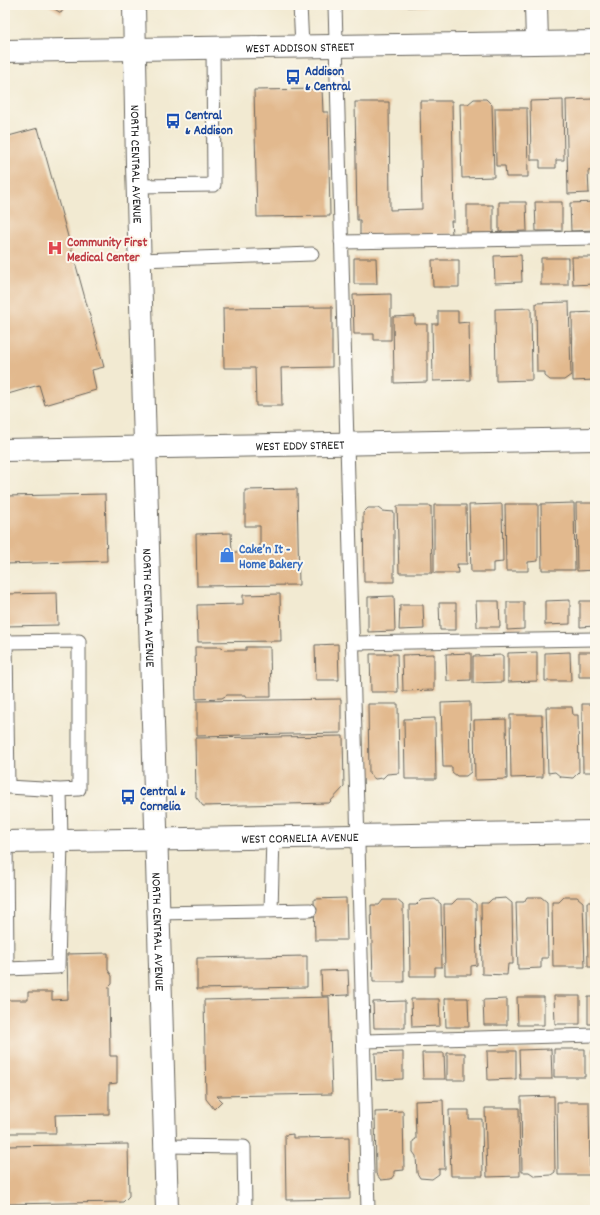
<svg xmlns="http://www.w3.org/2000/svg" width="600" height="1215" font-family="Dekko,sans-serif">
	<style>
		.building { fill: #e2b98e }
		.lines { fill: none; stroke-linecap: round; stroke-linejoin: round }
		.service-casing { stroke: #67645c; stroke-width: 15 }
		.minor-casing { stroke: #67645c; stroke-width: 24 }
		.tertiary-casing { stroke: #67645c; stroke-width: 24 }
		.secondary-casing { stroke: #67645c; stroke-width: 24 }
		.service { stroke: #fff; stroke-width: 13 }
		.minor { stroke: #fff; stroke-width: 22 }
		.tertiary { stroke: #fff; stroke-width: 22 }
		.secondary { stroke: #fff; stroke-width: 22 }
		.labels { text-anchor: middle; stroke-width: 4; stroke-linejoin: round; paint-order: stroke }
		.street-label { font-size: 13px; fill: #1c1c1c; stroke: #fbf7ec }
		.transit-label { font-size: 13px; font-weight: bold; fill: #164399; stroke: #fbf7ec; text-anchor: start }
		.health-label { font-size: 13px; font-weight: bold; fill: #be3a42; stroke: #fbf7ec; text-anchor: start }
		.shop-label { font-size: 13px; font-weight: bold; fill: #366cbe; stroke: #fbf7ec; text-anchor: start }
	</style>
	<rect width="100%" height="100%" fill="#fbf7ec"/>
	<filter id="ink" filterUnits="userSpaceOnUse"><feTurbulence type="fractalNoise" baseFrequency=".025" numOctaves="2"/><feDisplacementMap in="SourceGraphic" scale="8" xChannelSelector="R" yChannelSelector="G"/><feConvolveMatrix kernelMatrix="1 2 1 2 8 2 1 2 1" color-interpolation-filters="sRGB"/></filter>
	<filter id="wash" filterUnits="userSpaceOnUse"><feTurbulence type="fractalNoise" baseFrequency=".012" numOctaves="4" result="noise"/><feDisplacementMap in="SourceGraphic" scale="16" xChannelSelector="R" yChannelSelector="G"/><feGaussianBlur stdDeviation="0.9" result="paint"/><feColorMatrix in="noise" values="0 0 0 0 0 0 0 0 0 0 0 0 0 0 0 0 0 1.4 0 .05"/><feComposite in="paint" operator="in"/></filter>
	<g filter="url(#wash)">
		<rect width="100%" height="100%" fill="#f2ead2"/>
		<g id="blocks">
			<!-- building -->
			<path class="building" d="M48 5H66L61 13Z
				M408 5H440V6L408 7Z
				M322 89 323 112H328L330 216 257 217 254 90Z
				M474 99H486L492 105 494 177 462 178 460 104H468Z
				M593 99V110H595V170L588 171 589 193 568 194 566 100Z
				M563 100 564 160H556V168H540V160H531L530 101Z
				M420 101H452L454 221H451L452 234 360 236V220H357L355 102H389L390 210 422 209Z
				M495 108H527L528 177H506L505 166H496Z
				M38 128 104 367 92 370 96 390 45 405 39 385 8 394 5 383V137Z
				M499 202H526L527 231 499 232Z
				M535 202H562V231H536Z
				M595 202V230L571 231 570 203Z
				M467 205H493V233H467Z
				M521 255 522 282 495 283 494 256Z
				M572 257H595V284L573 285Z
				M354 258H376L377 284H354Z
				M541 258H568V285H541Z
				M432 260H459V287H433Z
				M391 294V340H374V334H354L353 295Z
				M569 302 571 375 564 380H550L545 376V372H537L536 303Z
				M332 307V367L281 368 282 406H256L255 368H224L223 308Z
				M531 308 532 380 496 381 495 309Z
				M438 311H458V323L469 322 470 380 433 381 432 324H438Z
				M595 312V380L573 381 572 313Z
				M415 316V324H427V382L394 383 393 317Z
				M297 489 299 585 197 586 196 534 231 533 232 552H260V526H245V490Z
				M105 494 107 561 5 564V496Z
				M574 503 575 570H542L541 504Z
				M576 503H595V570L577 571Z
				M502 504 503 562 493 563V572H471L469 505Z
				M505 504H538V561L528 562V571H506Z
				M434 505H466L467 564H457L458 573H434Z
				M397 506H431L432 573H399Z
				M368 508H378L382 511 394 512V582H364L363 513Z
				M57 593 58 625 5 626V594Z
				M280 594 281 641 198 642 197 605 243 604V595Z
				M394 596 395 631 368 632V597Z
				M570 600V624L545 625V601Z
				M476 601H499L500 627H477Z
				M580 601H595V626L580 627Z
				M507 602H524V629L507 630Z
				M439 603H456V630H440Z
				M400 605H423L424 629 399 630Z
				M338 644 339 680H316L315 645Z
				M195 647H222L225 650H246V647H270L271 697H246V695H227L222 698 196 699Z
				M537 652V681L508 682V653Z
				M570 652 571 681H545V653Z
				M579 652H594L595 677H579Z
				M471 653V680L447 681 446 654Z
				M370 654H397L398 692H371Z
				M434 654V690L403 691 402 655Z
				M503 655V682L473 683V656Z
				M341 699V733L197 736V701Z
				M470 702 471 772 466 776H457L452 772V767H443L441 703Z
				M368 704H398L399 773 387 774 383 778 375 779 369 774Z
				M582 704H595V775L591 772H583Z
				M546 707H572L573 715H578L579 772 573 778 561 777 555 772 548 773Z
				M510 715H542L543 777 511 778Z
				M435 718 436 779H405L404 719Z
				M506 719 507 779 475 780 474 720Z
				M343 736 344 787 329 803 203 806 196 797 195 738Z
				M527 897H541L547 902 548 958H541V968L518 969 516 902H524Z
				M564 897H577L583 902 585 967H553L552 902H559Z
				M346 898 347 940H315L314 899Z
				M506 898 512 903 513 964H508L507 975 482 974 481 903H488L492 899Z
				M435 899 441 904 442 967H435V976H410L409 905H416L421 900Z
				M457 899H470L476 904 477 965 471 966V975H445L444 904H452Z
				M383 900H397L403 905 404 982H373L371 905H379Z
				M587 902H595V967H588Z
				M108 953V970L112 976V984L109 987 110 1056H117V1083L109 1084V1114L55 1115 56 1133H5V1000H28V992H52V1000L68 999 67 954Z
				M307 956V987L197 989V958Z
				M348 970 349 995 322 996 321 971Z
				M554 996H580V1024H555Z
				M329 997 332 1094 217 1096 222 1101 214 1109 206 1099 204 1000Z
				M517 997H544V1025H518Z
				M588 997H595V1024H588Z
				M445 998H468L469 1027H446Z
				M411 999H439L440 1026 412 1027Z
				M507 999V1025H484L483 1000Z
				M405 1001V1028H374L373 1002Z
				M551 1049 552 1079H520L519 1050Z
				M554 1049H585V1077H554Z
				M595 1049V1077H592V1050Z
				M487 1051H516V1079L488 1080Z
				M403 1052V1079L376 1080 375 1053Z
				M422 1053H444L445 1079H423Z
				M447 1053H465V1080H447Z
				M554 1096 555 1172 551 1175 535 1176 529 1172H522L521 1097Z
				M443 1100 445 1169H439V1174L432 1179 420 1178 417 1173 416 1156 413 1152V1141L416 1139 415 1101Z
				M557 1102H589L590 1175H558Z
				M485 1108H519L520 1176 487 1177Z
				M449 1110H469V1119H482L483 1176H451Z
				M403 1111 404 1170 394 1171V1175L391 1179 381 1180 376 1174 375 1112Z
				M293 1134V1138L349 1137 350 1199 286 1200 285 1135Z
				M128 1144 129 1196 123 1202 5 1204V1146Z"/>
		</g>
	</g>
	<g filter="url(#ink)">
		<use href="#blocks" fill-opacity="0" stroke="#67645c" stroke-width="1"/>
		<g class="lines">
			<!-- service casing -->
			<g class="service-casing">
				<path id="service" d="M300 5 302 46
					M335 5 368 1210
					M138 186 214 185 213 48
					M341 242 595 238
					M140 260 312 254
					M353 643 595 639
					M6 842 7 969 58 967 61 841 60 790 79 789V641L6 642 8 787 60 790
					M271 910 273 837
					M159 913 310 910
					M364 1041 595 1035
					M165 1146 244 1147 245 1210"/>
			</g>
			<!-- minor casing -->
			<g class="minor-casing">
				<g id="minor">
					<path d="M536 5 537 42"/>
					<path id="s1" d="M5 450 595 439"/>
					<path id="s2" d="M5 842 595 832"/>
				</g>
			</g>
			<!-- tertiary casing -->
			<g class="tertiary-casing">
				<g id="tertiary">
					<path id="s3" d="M5 51 595 42"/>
				</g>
			</g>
			<!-- secondary casing -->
			<g class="secondary-casing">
				<g id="secondary">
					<path id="s4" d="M134 5 137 165 167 1210"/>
				</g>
			</g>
			<!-- service -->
			<use href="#service" class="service"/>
			<!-- minor -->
			<use href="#minor" class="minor"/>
			<!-- tertiary -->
			<use href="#tertiary" class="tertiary"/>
			<!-- secondary -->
			<use href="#secondary" class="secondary"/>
		</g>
	</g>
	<!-- icons -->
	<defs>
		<g id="bus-bare" transform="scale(1.2)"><path d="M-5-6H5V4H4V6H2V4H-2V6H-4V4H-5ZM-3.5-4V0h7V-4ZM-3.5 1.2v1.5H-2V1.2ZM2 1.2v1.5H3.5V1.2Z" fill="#1a4fb4" stroke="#fbf7ec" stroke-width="2.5" paint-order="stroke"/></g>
		<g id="hospital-bare" transform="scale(1.2)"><path d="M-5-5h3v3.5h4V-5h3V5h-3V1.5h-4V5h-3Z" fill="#e0444e" stroke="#fbf7ec" stroke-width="2.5" paint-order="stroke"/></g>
		<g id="shop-bare" transform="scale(1.2)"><path d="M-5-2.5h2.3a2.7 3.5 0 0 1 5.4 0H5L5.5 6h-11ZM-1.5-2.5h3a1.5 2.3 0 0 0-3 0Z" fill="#3f7fe0" stroke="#fbf7ec" stroke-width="2.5" paint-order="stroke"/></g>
	</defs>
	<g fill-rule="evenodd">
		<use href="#bus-bare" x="293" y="77"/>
		<use href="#bus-bare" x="173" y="121"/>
		<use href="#hospital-bare" x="55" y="248"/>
		<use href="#shop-bare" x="227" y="555"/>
		<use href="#bus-bare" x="128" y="797"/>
	</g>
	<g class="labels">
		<!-- street labels -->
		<g class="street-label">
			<text dy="5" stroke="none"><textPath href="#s3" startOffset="295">WEST ADDISON STREET</textPath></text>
			<text dy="5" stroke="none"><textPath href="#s4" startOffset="159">NORTH CENTRAL AVENUE</textPath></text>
			<text dy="5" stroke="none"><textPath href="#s1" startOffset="295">WEST EDDY STREET</textPath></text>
			<text dy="5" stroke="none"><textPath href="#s4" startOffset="603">NORTH CENTRAL AVENUE</textPath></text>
			<text dy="5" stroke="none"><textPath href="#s2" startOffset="295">WEST CORNELIA AVENUE</textPath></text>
			<text dy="5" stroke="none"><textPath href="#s4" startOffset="927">NORTH CENTRAL AVENUE</textPath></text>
		</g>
		<!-- transit labels -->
		<g class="transit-label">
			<text x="305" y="75">Addison<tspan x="305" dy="15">&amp; Central</tspan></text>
			<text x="185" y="119">Central<tspan x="185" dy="15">&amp; Addison</tspan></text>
			<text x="140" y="795">Central &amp;<tspan x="140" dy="15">Cornelia</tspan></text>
		</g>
		<!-- health labels -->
		<g class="health-label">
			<text x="67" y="246">Community First<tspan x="67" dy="15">Medical Center</tspan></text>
		</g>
		<!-- shop labels -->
		<g class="shop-label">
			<text x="239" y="553">Cake’n It -<tspan x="239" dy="15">Home Bakery</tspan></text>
		</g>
	</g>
	<!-- margin -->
	<rect width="600" height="1215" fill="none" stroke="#fbf7ec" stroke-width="20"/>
</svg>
